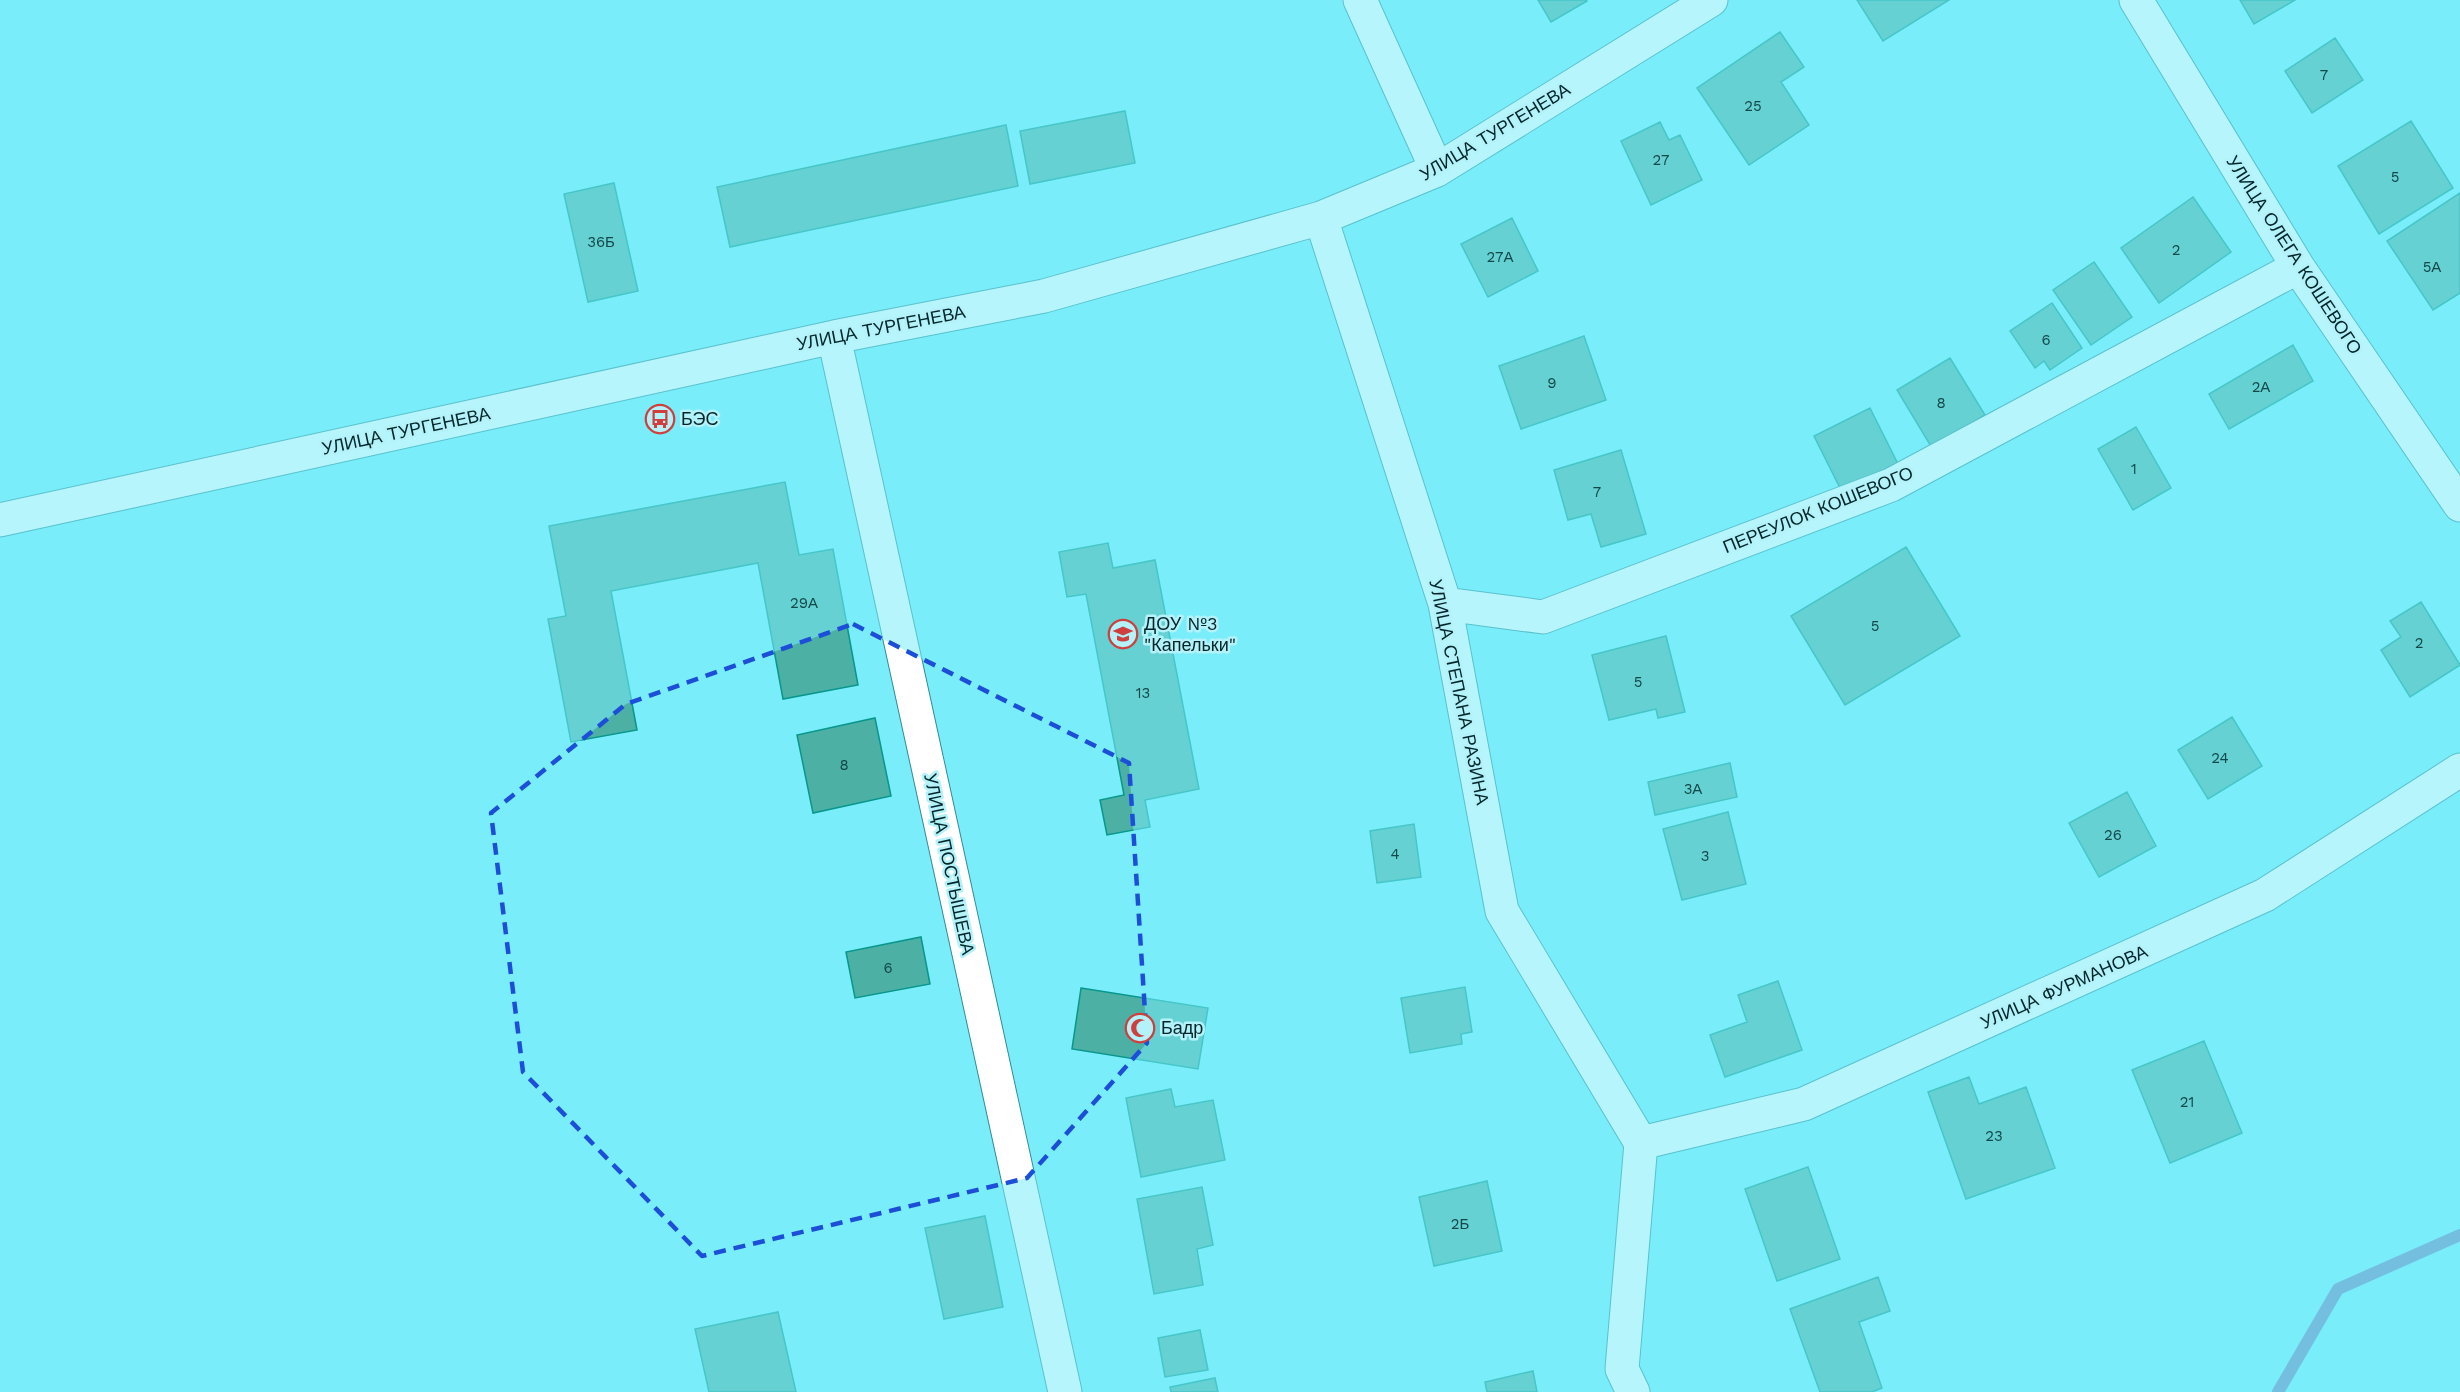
<svg xmlns="http://www.w3.org/2000/svg" width="2460" height="1392" font-family="'Work Sans',sans-serif">
	<style>
		.lines { fill: none; stroke-linecap: round; stroke-linejoin: round }
		.stream { stroke: #6d87c2; stroke-width: 12 }
		.building { fill: #4cb0a5; stroke: #07978c; stroke-width: 1.5 }
		.minor-casing { stroke: #318c96; stroke-width: 35 }
		.minor { stroke: #fff; stroke-width: 33 }
		.marked { fill: none; stroke: #1d4ed8; stroke-width: 4.5; stroke-dasharray: 12 8; stroke-linejoin: round }
		.labels { text-anchor: middle; stroke-width: 5; stroke-linejoin: round; paint-order: stroke }
		.number-label { font-size: 15px; fill: #134849 }
		.street-label { font-size: 18px; fill: #00262a; stroke: #b4f2fa }
		.poi-label { font-size: 18px; fill: #00262a; stroke: #b4f2fa; text-anchor: start }
	</style>
	<rect width="100%" height="100%" fill="#7aedfa"/>
	<g class="lines">
		<!-- stream -->
		<path class="stream" d="M2278 1392 2338 1289 2460 1235"/>
	</g>
	<!-- building -->
	<path class="building" d="M1538 0H1586L1587 1 1551 22Z
		M1857 0H1949L1883 41Z
		M2240 0H2295L2254 24Z
		M1780 32 1804 67 1781 82 1809 125 1749 165 1697 88Z
		M2335 38 2363 80 2312 113 2285 71Z
		M1125 111 1135 163 1030 184 1020 131Z
		M2411 121 2453 188 2379 234 2338 166Z
		M1660 122 1669 140 1680 135 1702 180 1651 205 1621 141Z
		M1006 125 1018 186 730 247 717 187Z
		M614 183 638 291 588 302 564 194Z
		M2460 193V293L2433 310 2387 241Z
		M2193 197 2231 252 2159 303 2121 248Z
		M1512 218 1538 271 1488 297 1461 244Z
		M2094 262 2132 317 2091 345 2053 290Z
		M2052 303 2082 348 2050 370 2044 361 2035 368 2010 331Z
		M1584 336 1606 400 1521 429 1499 366Z
		M2293 345 2313 381 2229 429 2209 394Z
		M1950 358 1985 415 1932 448 1897 390Z
		M1870 408 1900 468 1844 496 1814 436Z
		M2136 427 2171 488 2133 510 2098 449Z
		M1621 450 1646 534 1601 547 1591 514 1568 520 1554 470Z
		M785 482 799 555 833 549 858 685 783 699 758 563 611 591 637 730 571 742 548 619 566 616 549 526Z
		M1108 543 1113 568 1155 560 1199 789 1145 800 1150 827 1107 835 1100 800 1124 795 1086 594 1067 597 1059 552Z
		M1906 547 1960 636 1845 705 1791 616Z
		M2421 602 2460 665 2410 697 2381 650 2401 637 2390 621Z
		M1666 636 1685 712 1658 718 1656 709 1609 720 1592 655Z
		M2232 717 2262 766 2208 799 2178 750Z
		M875 718 891 796 813 813 797 735Z
		M1730 763 1737 797 1655 815 1648 782Z
		M2127 792 2156 846 2099 877 2069 823Z
		M1728 812 1746 884 1682 900 1663 829Z
		M1414 824 1421 877 1377 883 1370 831Z
		M921 937 930 984 855 998 846 952Z
		M1778 981 1802 1050 1725 1077 1710 1035 1747 1022 1738 995Z
		M1465 987 1472 1032 1461 1034 1462 1044 1410 1053 1401 998Z
		M1081 988 1208 1008 1198 1069 1072 1049Z
		M2204 1041 2242 1133 2170 1163 2132 1070Z
		M1969 1077 1979 1104 2026 1087 2055 1168 1966 1199 1928 1092Z
		M1171 1089 1175 1107 1213 1100 1225 1160 1141 1177 1126 1098Z
		M1808 1167 1840 1259 1777 1281 1745 1189Z
		M1487 1181 1502 1251 1434 1266 1419 1197Z
		M1202 1187 1213 1245 1197 1249 1203 1285 1154 1294 1137 1199Z
		M985 1216 1003 1307 944 1319 925 1228Z
		M1878 1277 1890 1311 1859 1322 1882 1388 1872 1392H1820L1790 1309Z
		M778 1312 796 1392H709L695 1329Z
		M1200 1330 1208 1370 1165 1377 1158 1338Z
		M1533 1371 1537 1392H1487L1485 1382Z
		M1215 1378 1218 1392H1171L1170 1387Z"/>
	<g class="lines">
		<!-- minor casing -->
		<g class="minor-casing">
			<path id="minor" d="M1360 0 1437 170
				M2136 0 2298 267 2460 505
				M1321 218 1445 604 1502 911 1641 1143
				M834 337 1065 1392
				M0 520 834 337 1044 296 1321 218 1437 170 1711 0
				M1445 604 1543 617 1891 485 2298 267
				M1641 1143 1804 1104 2265 895 2460 770
				M1633 1392 1622 1369 1641 1143"/>
		</g>
		<!-- minor -->
		<use href="#minor" class="minor"/>
	</g>
	<!-- marked area -->
	<path d="M0 0H2460V1392H0ZM853 624 1129 763 1147 1043 1027 1178 702 1256 523 1072 491 813 626 704Z" fill="#7aedfa" fill-opacity=".55" fill-rule="evenodd"/>
	<path class="marked" d="M853 624 1129 763 1147 1043 1027 1178 702 1256 523 1072 491 813 626 704Z"/>
	<!-- icons -->
	<defs>
		<g id="bus-ring" transform="scale(1.5)"><circle r="9.5" fill="#b4f2fa" stroke="#ce3f3d" stroke-width="1.5"/><path d="M-5-6H5V4H4V6H2V4H-2V6H-4V4H-5ZM-3.5-4V0h7V-4ZM-3.5 1.2v1.5H-2V1.2ZM2 1.2v1.5H3.5V1.2Z" fill="#ce3f3d"/></g>
		<g id="school-ring" transform="scale(1.5)"><circle r="9.5" fill="#b4f2fa" stroke="#ce3f3d" stroke-width="1.5"/><path d="M0-5L7-2L0 1L-7-2ZM-4 1L0 2.5L4 1V4Q0 6-4 4Z" fill="#ce3f3d"/></g>
		<g id="mosque-ring" transform="scale(1.5)"><circle r="9.5" fill="#b4f2fa" stroke="#ce3f3d" stroke-width="1.5"/><path d="M3.5-4.9A6 6 0 1 0 3.5 4.9A5 5 0 1 1 3.5-4.9Z" fill="#ce3f3d"/></g>
	</defs>
	<g fill-rule="evenodd">
		<use href="#bus-ring" x="660" y="419"/>
		<use href="#school-ring" x="1123" y="634"/>
		<use href="#mosque-ring" x="1140" y="1028"/>
	</g>
	<g class="labels">
		<!-- number labels -->
		<g class="number-label">
			<text x="2324" y="80">7</text>
			<text x="1753" y="111">25</text>
			<text x="1661" y="165">27</text>
			<text x="2395" y="182">5</text>
			<text x="601" y="247">36Б</text>
			<text x="2176" y="255">2</text>
			<text x="1500" y="262">27А</text>
			<text x="2432" y="272">5А</text>
			<text x="2046" y="345">6</text>
			<text x="1552" y="388">9</text>
			<text x="2261" y="392">2А</text>
			<text x="1941" y="408">8</text>
			<text x="2134" y="474">1</text>
			<text x="1597" y="497">7</text>
			<text x="804" y="608">29А</text>
			<text x="1875" y="631">5</text>
			<text x="2419" y="648">2</text>
			<text x="1638" y="687">5</text>
			<text x="1143" y="698">13</text>
			<text x="2220" y="763">24</text>
			<text x="844" y="770">8</text>
			<text x="1693" y="794">3А</text>
			<text x="2113" y="840">26</text>
			<text x="1395" y="859">4</text>
			<text x="1705" y="861">3</text>
			<text x="888" y="973">6</text>
			<text x="2187" y="1107">21</text>
			<text x="1994" y="1141">23</text>
			<text x="1460" y="1229">2Б</text>
		</g>
		<!-- street labels -->
		<g class="street-label">
			<text transform="translate(1495 132) rotate(-31)" y="6">УЛИЦА ТУРГЕНЕВА</text>
			<text transform="translate(2294 255) rotate(57)" y="6">УЛИЦА ОЛЕГА КОШЕВОГО</text>
			<text transform="translate(881 328) rotate(-11)" y="6">УЛИЦА ТУРГЕНЕВА</text>
			<text transform="translate(406 431) rotate(-12)" y="6">УЛИЦА ТУРГЕНЕВА</text>
			<text transform="translate(1818 510) rotate(-22)" y="6">ПЕРЕУЛОК КОШЕВОГО</text>
			<text transform="translate(1459 692) rotate(78)" y="6">УЛИЦА СТЕПАНА РАЗИНА</text>
			<text transform="translate(949 864) rotate(78)" y="6">УЛИЦА ПОСТЫШЕВА</text>
			<text transform="translate(2064 987) rotate(-24)" y="6">УЛИЦА ФУРМАНОВА</text>
		</g>
		<!-- poi labels -->
		<g class="poi-label">
			<text x="681" y="425">БЭС</text>
			<text x="1144" y="630">ДОУ №3<tspan x="1144" dy="21">"Капельки"</tspan></text>
			<text x="1161" y="1034">Бадр</text>
		</g>
	</g>
</svg>
